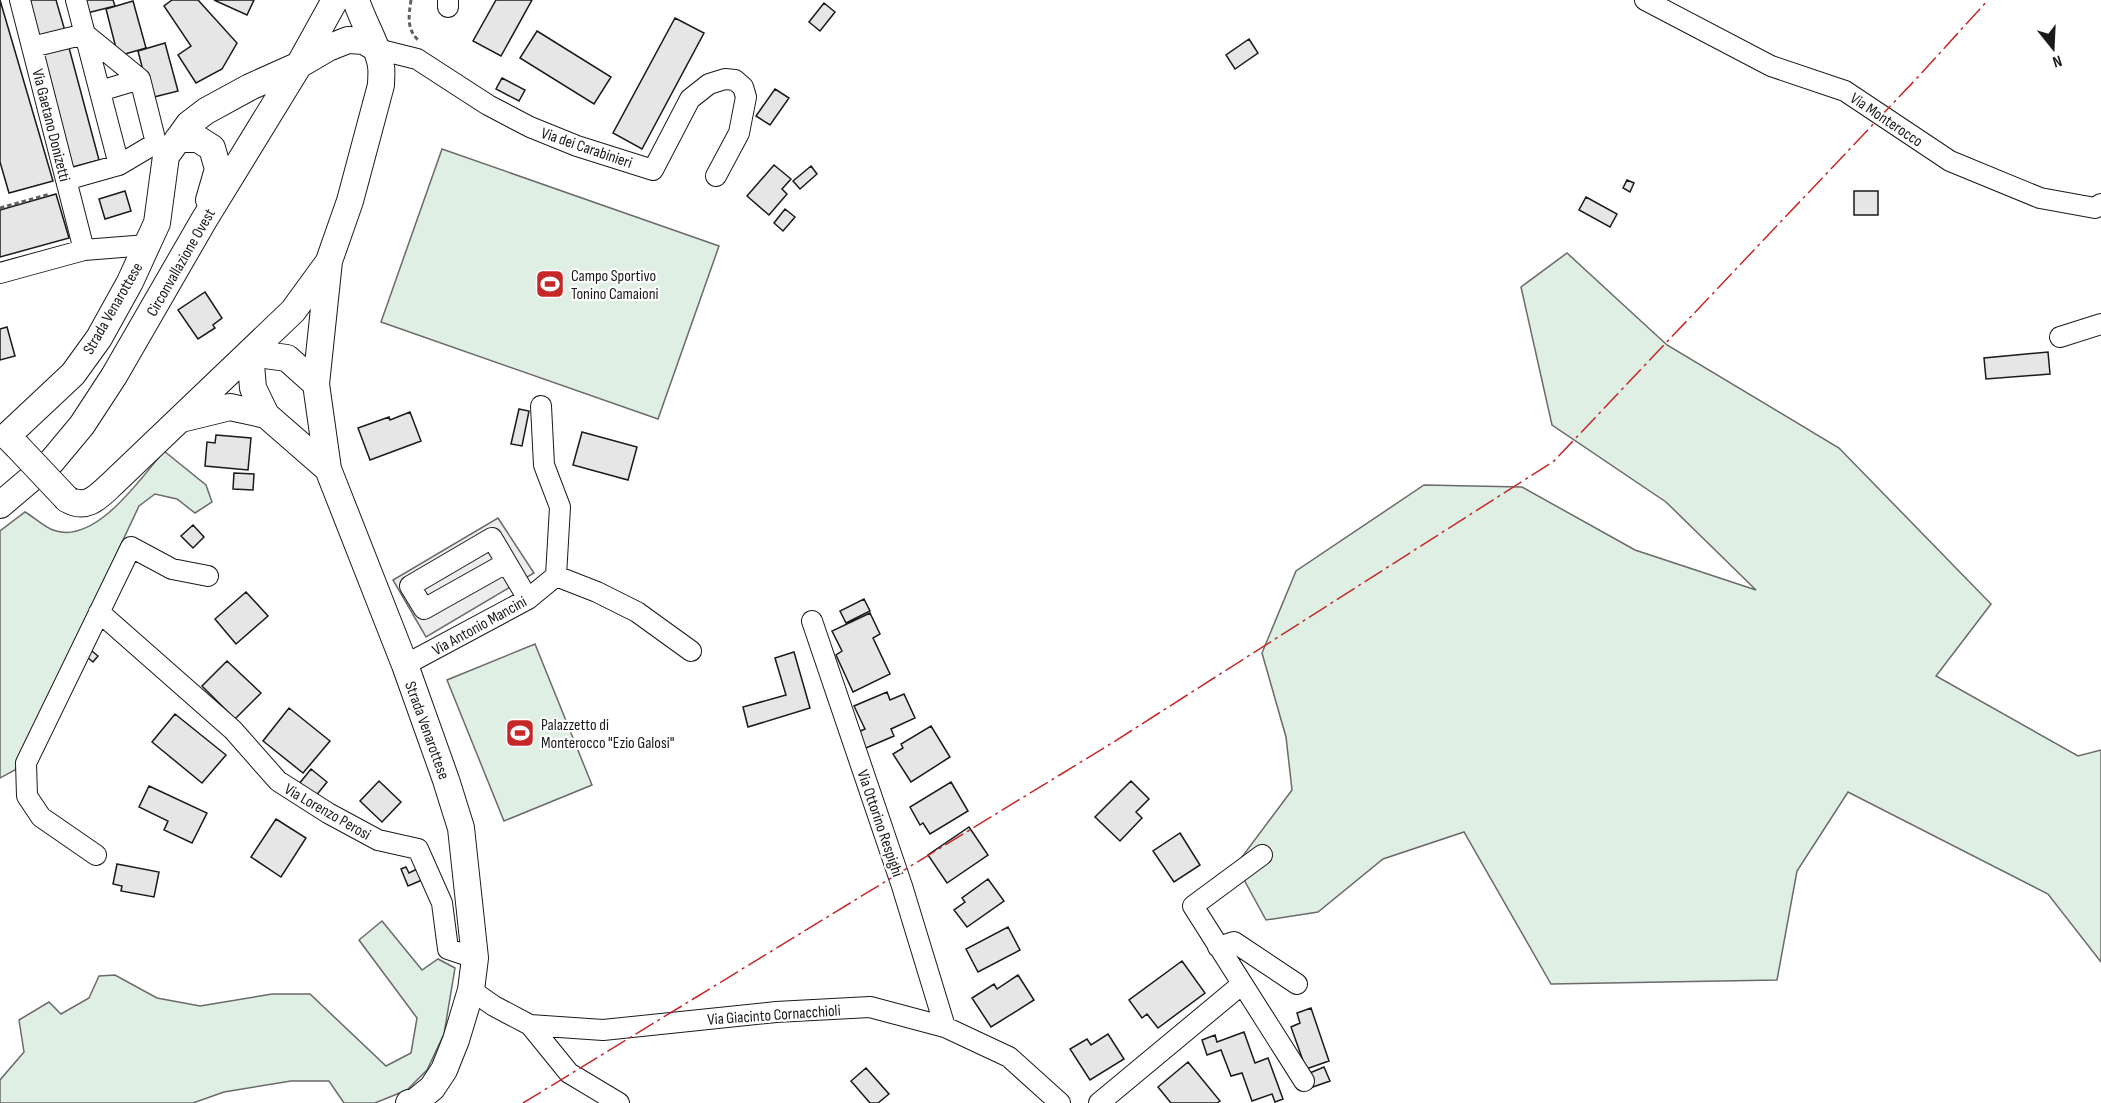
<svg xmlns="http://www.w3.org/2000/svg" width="2101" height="1103" font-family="'Sofia Sans Condensed',sans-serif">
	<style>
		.green { fill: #e0efe3; stroke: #6a6a6a; stroke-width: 1.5 }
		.parking { fill: #ededed; stroke: #6a6a6a; stroke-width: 1.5 }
		.building { fill: #e6e6e6; stroke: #1a1a1a; stroke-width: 1.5 }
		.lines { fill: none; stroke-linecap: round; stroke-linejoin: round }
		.minor-casing { stroke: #1a1a1a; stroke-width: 22 }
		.major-casing { stroke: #1a1a1a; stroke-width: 28 }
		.path { stroke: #5f5f5f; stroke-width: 3; stroke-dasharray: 4.5 3; stroke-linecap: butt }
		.minor { stroke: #fff; stroke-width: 20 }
		.major { stroke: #fff; stroke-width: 26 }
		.major-bridge-casing { stroke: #1a1a1a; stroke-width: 28; stroke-linecap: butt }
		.major-bridge { stroke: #fff; stroke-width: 26 }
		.power { stroke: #c62828; stroke-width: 1.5; stroke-dasharray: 21 4.5 3 4.5; stroke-linecap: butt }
		.labels { text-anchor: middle; stroke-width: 4.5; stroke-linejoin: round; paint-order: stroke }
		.street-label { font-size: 16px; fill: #1a1a1a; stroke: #fff }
		.poi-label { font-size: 16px; fill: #1a1a1a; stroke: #fff; text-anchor: start }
	</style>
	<rect width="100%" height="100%" fill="#fff"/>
	<!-- green -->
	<path class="green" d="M442 149 719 246 658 419 381 322Z
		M1567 253 1667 345 1839 448 1991 604 1936 676 2078 756 2101 750V962L2048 894 1848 792 1797 871 1777 980 1551 984 1464 832 1383 859 1318 912 1266 920 1236 865 1292 790 1286 737 1262 653 1296 571 1424 485 1522 487 1635 550 1756 590 1666 502 1552 425 1521 287Z
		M164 451 206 485 212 502 195 513 177 499 155 494 139 506 15 770 0 778V531L25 512C34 517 43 526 53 530 95 546 141 478 164 451Z
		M535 644 592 785 504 821 447 680Z
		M382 921 422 970 438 959 455 968 444 1034 427 1070 407 1090 375 1103H344L329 1081H291L224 1092 193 1103H0V1080L24 1052 19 1020 49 1002 61 1014 89 998 99 976 115 975 157 998 200 1006 272 994H310L386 1066 411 1053 417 1018 359 940Z"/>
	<!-- parking -->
	<path class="parking" d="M498 518 534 573 426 637 393 580Z"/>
	<!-- building -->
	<path class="building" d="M0 0 53 181 9 193 0 162Z
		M25 0H56L65 31 36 39Z
		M84 0H113L115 6 87 13Z
		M172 0H198L237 43 222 69 196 83 178 55 191 46 164 6Z
		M214 0H254L247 15Z
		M496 0H532L501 56 473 41Z
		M133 1 146 48 118 56 106 9Z
		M824 3 835 12 820 31 809 22Z
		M675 18 704 33 642 149 613 133Z
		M537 31 611 77 594 104 520 58Z
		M1249 39 1258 53 1235 69 1226 55Z
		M165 43 178 91 150 98 138 51Z
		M68 44 99 160 69 168 39 52Z
		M502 78 525 90 519 101 496 89Z
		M775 89 789 98 770 125 756 116Z
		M774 165 791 179 782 189 787 194 769 215 747 196Z
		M811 166 817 174 800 189 793 181Z
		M1627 180 1634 183 1630 192 1623 188Z
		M125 191 131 211 105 219 99 199Z
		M1854 191H1878V215H1854Z
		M56 194 69 238 0 257V210Z
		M1586 197 1617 214 1610 227 1579 210Z
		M785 209 795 217 783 231 774 223Z
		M205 292 222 318 213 325 215 328 198 339 178 310Z
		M7 327 15 356 0 360V329Z
		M2048 352 2050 374 1986 379 1984 358Z
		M519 409 529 411 522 446 511 444Z
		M410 412 421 441 370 460 358 428 389 417 390 420Z
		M582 432 637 447 628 480 573 465Z
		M216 435 251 438 248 470 205 466 207 442 215 443Z
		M234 473 254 474 253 490 233 489Z
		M193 525 204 537 193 548 181 536Z
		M246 592 268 616 236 644 215 619Z
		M864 599 870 611 846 623 840 611Z
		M870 613 880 634 873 638 890 674 853 692 836 655 842 651 832 631Z
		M87 647 98 656 93 662 82 653Z
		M794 652 810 708 748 727 743 707 786 695 775 658Z
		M227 661 261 693 235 719 202 686Z
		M887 692 890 700 904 694 915 718 891 729 894 736 866 748 858 732 865 729 854 706Z
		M289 708 330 741 303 773 263 741Z
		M175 714 226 755 202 783 152 742Z
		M931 726 950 757 911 782 893 754 903 748 901 744Z
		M311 769 327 782 315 797 299 784Z
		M379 781 401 802 382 822 360 801Z
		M1131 781 1149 799 1136 812 1142 818 1120 841 1095 817Z
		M951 782 968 811 930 834 923 823 920 825 910 807Z
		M149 786 207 813 192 843 164 830 168 821 139 807Z
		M276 819 306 838 281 877 251 857Z
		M969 827 988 855 947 883 928 855Z
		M1180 833 1200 865 1174 882 1153 851Z
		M117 864 159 872 154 897 121 891 122 886 113 884Z
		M406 867 409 873 417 869 422 880 408 886 401 869Z
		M988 879 1004 901 967 927 954 910 965 902 962 898Z
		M1008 927 1020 950 978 972 966 949Z
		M1182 961 1205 993 1158 1028 1147 1014 1142 1018 1129 1000Z
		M1018 975 1034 1000 991 1027 972 998 994 984 997 989Z
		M1311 1008 1329 1061 1306 1069 1291 1027 1300 1023 1297 1013Z
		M1244 1032 1255 1063 1268 1058 1283 1099 1275 1102 1272 1094 1252 1101 1242 1073 1231 1076 1221 1050 1207 1055 1202 1040 1215 1035 1217 1042Z
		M1108 1034 1124 1059 1090 1080 1070 1049 1087 1039 1091 1045Z
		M1188 1062 1220 1101 1217 1103H1171L1158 1087Z
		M1324 1067 1330 1081 1310 1088 1305 1075Z
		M866 1068 889 1094 878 1103H870L851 1081Z"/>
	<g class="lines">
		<!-- minor casing -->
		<g class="minor-casing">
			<path id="minor" d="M20 0 84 250
				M1645 0 1771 66 1845 91 1950 161 2040 198 2095 208 2101 204
				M448 7V0
				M32 47 85 34 140 79 100 91
				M377 49 417 59 488 105 530 127 577 146 653 170 690 99 709 84 725 79 735 80 743 87 746 97 739 133 716 176
				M119 165 156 143 140 79
				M66 180 119 165 76 0
				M0 273 84 250 147 245
				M2060 337 2101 324
				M506 563 424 609 410 586 492 538 528 599
				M556 576 597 592 637 612 691 651
				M99 612 233 730 278 781 328 813 378 840 418 849 442 903 448 949 475 958
				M812 621 902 886 945 1027
				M405 665 528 599 556 576 560 507 544 465 541 406
				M96 855 41 817 27 796 26 763 131 547 172 569 208 576
				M1262 855 1193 906 1304 1081
				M1218 947 1234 942 1297 984
				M471 990 494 1006 530 1025 603 1030 776 1012 870 1007 945 1027 1009 1057 1060 1103
				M530 1025 569 1073 619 1103
				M1099 1103 1241 985"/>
		</g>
		<!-- major casing -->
		<g class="major-casing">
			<path id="major" d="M178 139H198L212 148 218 169 209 200
				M250 353 287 358 316 384 328 469 405 665 446 780 461 828 475 958 471 990 456 1040 444 1070 432 1088 416 1101 409 1103
				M250 353 253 388 266 415 328 469
				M316 384 329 261 350 201 381 85C381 79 382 72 381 66 379 48 362 20 356 0
				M181 419 230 407 266 415
				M16 445 7 436 73 374 99 338 130 282 157 223 166 156 189 124 206 111 250 87 299 65 328 48 348 40 364 41 377 49
				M67 499C87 511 99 496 113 483L293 311 328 263
				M0 505 52 461 82 425 114 376 204 220 299 65 335 0"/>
		</g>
		<!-- path -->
		<path class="path" d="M411 0C409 15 406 28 418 40
			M0 208 50 194"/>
		<!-- minor -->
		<use href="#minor" class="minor"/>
		<!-- major -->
		<use href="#major" class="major"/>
		<!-- major-bridge casing -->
		<g class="major-bridge-casing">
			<path id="major-bridge" d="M16 445 67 499"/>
		</g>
		<!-- major-bridge -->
		<use href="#major-bridge" class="major-bridge"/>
		<!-- power -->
		<path class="power" d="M523 1103 1112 743 1554 461 1918 77 1988 0"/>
	</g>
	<!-- icons -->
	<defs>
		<g id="stadium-square" transform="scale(1.5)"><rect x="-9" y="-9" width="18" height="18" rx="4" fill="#c62828" stroke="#fff"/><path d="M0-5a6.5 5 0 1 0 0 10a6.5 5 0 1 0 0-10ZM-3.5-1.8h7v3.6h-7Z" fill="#fff"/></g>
	</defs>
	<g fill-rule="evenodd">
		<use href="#stadium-square" x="550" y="284"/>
		<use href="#stadium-square" x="520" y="733"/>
	</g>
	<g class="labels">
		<!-- street labels -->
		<g class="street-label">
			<text transform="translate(1887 119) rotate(34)" y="6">Via Monterocco</text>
			<text transform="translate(52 125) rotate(76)" y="6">Via Gaetano Donizetti</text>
			<text transform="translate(587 147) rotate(19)" y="6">Via dei Carabinieri</text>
			<text transform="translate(180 262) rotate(-60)" y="6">Circonvallazione Ovest</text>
			<text transform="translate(112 308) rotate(-60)" y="6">Strada Venarottese</text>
			<text transform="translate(479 625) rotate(-29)" y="6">Via Antonio Mancini</text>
			<text transform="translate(428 730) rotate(70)" y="6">Strada Venarottese</text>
			<text transform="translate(328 811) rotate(30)" y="6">Via Lorenzo Perosi</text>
			<text transform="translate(881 823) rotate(71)" y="6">Via Ottorino Respighi</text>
			<text transform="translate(774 1014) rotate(-4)" y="6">Via Giacinto Cornacchioli</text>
		</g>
		<!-- poi labels -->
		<g class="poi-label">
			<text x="571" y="281">Campo Sportivo<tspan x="571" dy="18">Tonino Camaioni</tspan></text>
			<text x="541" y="730">Palazzetto di<tspan x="541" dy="18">Monterocco "Ezio Galosi"</tspan></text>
		</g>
	</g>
	<!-- north arrow -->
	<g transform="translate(2053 48) rotate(162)" stroke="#ffffff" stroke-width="4.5" paint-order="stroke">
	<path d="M0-4.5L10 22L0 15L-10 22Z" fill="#1a1a1a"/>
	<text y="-9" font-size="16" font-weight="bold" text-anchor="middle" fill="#1a1a1a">N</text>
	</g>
</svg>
